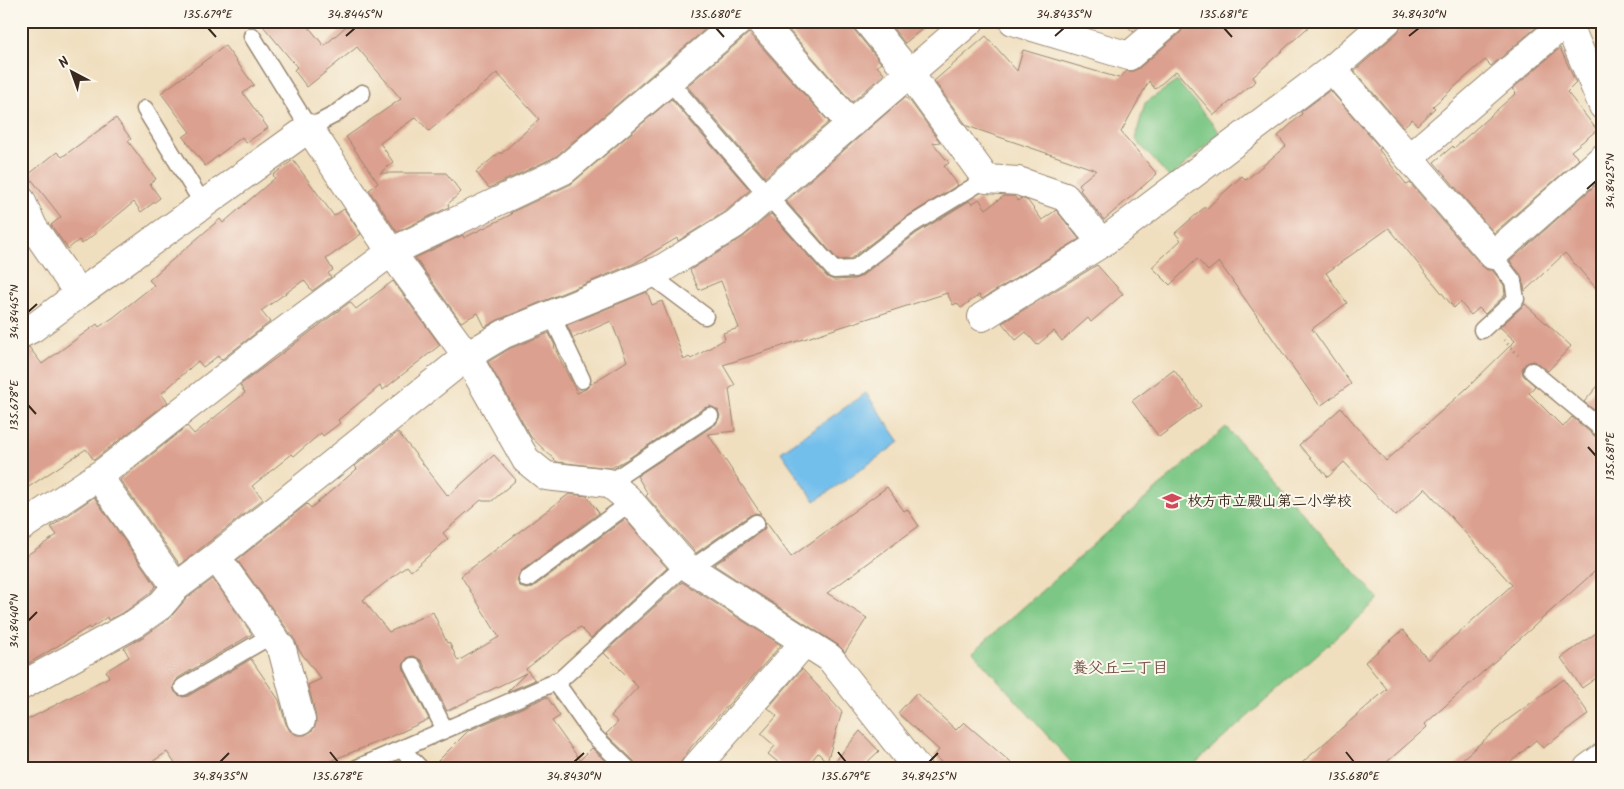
<svg xmlns="http://www.w3.org/2000/svg" width="1624" height="789" font-family="Kalam,'Klee One',sans-serif">
	<style>
		.green { fill: #7cc785; stroke: #5c7852 }
		.water { fill: #73bfec; stroke: #577485 }
		.building { fill: #dba08f }
		.lines { fill: none; stroke-linecap: round; stroke-linejoin: round }
		.lane-casing { stroke: #96846e; stroke-width: 19 }
		.street-casing { stroke: #96846e; stroke-width: 30 }
		.path { stroke: #96846e; stroke-width: 3; stroke-dasharray: 1 4; stroke-linecap: butt }
		.lane { stroke: #fff; stroke-width: 16 }
		.street { stroke: #fff; stroke-width: 28 }
		.ticks { fill: none; stroke: #3b2a1e; stroke-width: 2 }
		.labels { text-anchor: middle; stroke-width: 4; stroke-linejoin: round; paint-order: stroke }
		.poi-label { font-size: 15px; font-weight: bold; fill: #3b2a1e; stroke: #fbf7ec; text-anchor: start }
		.neighbourhood-label { font-size: 16px; font-weight: bold; fill: #735346; stroke: #fbf7ec }
		.neatline { fill: none; stroke: #3b2a1e; stroke-width: 2 }
		.ticks-label { font-size: 12px; text-anchor: middle; fill: #3b2a1e }
	</style>
	<rect width="100%" height="100%" fill="#fbf7ec"/>
	<filter id="ink" filterUnits="userSpaceOnUse"><feTurbulence type="fractalNoise" baseFrequency=".02" numOctaves="2"/><feDisplacementMap in="SourceGraphic" scale="10" xChannelSelector="R" yChannelSelector="G"/><feConvolveMatrix kernelMatrix="1 2 1 2 8 2 1 2 1" color-interpolation-filters="sRGB"/></filter>
	<filter id="wash" filterUnits="userSpaceOnUse"><feTurbulence type="fractalNoise" baseFrequency=".0096" numOctaves="4" result="noise"/><feDisplacementMap in="SourceGraphic" scale="20" xChannelSelector="R" yChannelSelector="G"/><feGaussianBlur stdDeviation="1.12" result="paint"/><feColorMatrix in="noise" values="0 0 0 0 0 0 0 0 0 0 0 0 0 0 0 0 0 1.4 0 .05"/><feComposite in="paint" operator="in"/></filter>
	<g filter="url(#wash)">
		<rect width="100%" height="100%" fill="#f0dfbf"/>
		<!-- green -->
		<path class="green" d="M1177 81 1220 133 1170 178 1135 139 1145 103Z
			M1226 427 1379 599 1190 768H1076L973 652Z"/>
		<!-- water -->
		<path class="water" d="M866 393 900 442 815 501 781 452Z"/>
		<g id="blocks">
			<!-- building -->
			<path class="building" d="M259 21H304L324 46 352 21H715L555 157 489 188 476 172 500 152 501 154 539 119 497 73 429 131 416 117 380 143 393 162 380 173H446L461 192 448 204 449 207 397 232 369 190 378 183 346 137 401 99 357 47 307 87 294 70 297 67Z
				M781 21H852L855 31 881 63 877 66 884 74 852 102Z
				M887 21H932L905 43Z
				M1123 21H1146L1133 32Z
				M1185 21H1315L1253 77 1256 81 1214 115 1176 71 1155 89 1149 81 1121 132 1157 174 1104 220 1080 190 1082 188 1079 184 1096 170 967 126 934 81 986 36 1017 71 1023 50 1119 78 1127 71H1133L1139 68 1180 33 1184 27Z
				M1406 21H1536L1539 25 1491 66 1485 60 1433 106 1435 108 1417 125 1412 119 1403 127 1354 71 1397 33Z
				M749 33 829 122 765 177 687 86Z
				M225 46 254 85 243 93 268 128 246 143 242 137 205 166 183 137 190 132 161 93Z
				M1560 48 1576 83 1567 92 1597 130 1571 151 1579 159 1494 233 1434 162 1453 146 1454 148 1516 93 1512 89Z
				M1330 90 1380 148 1379 150 1407 185 1410 183 1481 265 1487 270H1492L1504 285 1505 295 1485 314 1479 308 1471 315 1460 302 1454 308 1389 228 1326 273 1347 303 1312 329 1351 384 1320 406 1219 262 1208 271 1197 259 1170 285 1152 267 1181 240 1175 233 1205 207 1206 209 1242 176 1246 180 1286 146 1278 136 1302 114 1301 112Z
				M905 97 910 101 940 142 933 143 949 163 944 166 958 185 906 217 850 259 838 260 786 201Z
				M671 99 750 190 726 211 678 241 677 238 635 263 498 320 485 327 478 313 461 322 415 258 463 235 464 238 512 214 510 213 571 184Z
				M116 118 131 139 128 141 156 179 150 184 160 198 141 212 134 202 82 244 79 240 68 249 51 225 61 217 28 175 57 152 62 157Z
				M293 160 334 216 344 209 361 234 326 259 333 270 328 273 331 277 312 291 304 280 261 311 270 322 221 360 218 356 203 367 198 361 161 394 168 402 95 459 94 460 86 449 21 492V349L29 347 42 364 97 324 99 327 114 317 154 285 149 280 220 219 223 223 275 178 273 175Z
				M1600 181 1603 184V296L1565 253 1525 291 1521 275 1510 261Z
				M1004 196H1014L1018 201 1021 198 1028 201 1042 220 1056 210 1079 239 982 299 979 295 961 308 957 303 953 305 947 293 723 365 735 385 729 389 735 431 708 434 761 514 756 513 750 515 696 553 646 496 648 494 637 476 716 424 720 416 718 410 710 406 704 408 626 460 611 468 557 462 531 437 488 362 511 348 549 333 555 346 554 347 577 393 586 389 591 384 627 361 611 321 573 338 567 325 647 292 652 305 662 301 684 360 689 357 691 359 725 339 723 333 739 328 721 281 699 290 690 270 743 237 771 214 827 277 834 280 854 279 860 277 917 233 969 201 972 204 979 199 986 209Z
				M1097 265 1123 294 1091 322 1088 318 1062 341 1054 331 1037 345 1026 332 1016 340 1002 323Z
				M393 281 440 345 383 390 380 386 338 420 340 423 323 436 321 433 294 456 292 454 252 486 263 499 180 565 120 480 187 426 194 434 245 393 240 385 350 302 356 309Z
				M1525 304 1571 346 1548 371 1534 361 1529 362 1525 364 1522 369 1523 375 1535 386 1529 393 1563 427 1572 417 1597 438 1603 440V564L1425 724 1427 727 1380 768H1296L1387 689 1365 662 1403 630 1428 660 1512 585 1425 488 1396 516 1344 462 1328 477 1299 445 1341 408 1386 461 1466 389 1515 341 1500 327Z
				M1174 370 1201 406 1159 437 1132 401Z
				M1603 380V417L1584 402Z
				M398 432 448 496 494 455 516 480 492 501H483L481 500 443 533 448 539 411 571 407 566 363 600 389 632 433 612 447 643 449 642 458 661 499 637 461 576 569 494 587 496 599 513 521 571 517 580 519 585 523 588 528 589 533 587 625 519 667 568 591 638 580 627 526 669 535 680 507 692 526 673 447 711 422 661 414 656 408 657 403 665 404 670 429 719 393 736 312 768H178L167 752 143 768H21V723L109 677 106 671 129 657 124 648 143 637 169 619 187 598 213 579 252 634 178 678 173 687 175 692 183 697 188 696 251 659 279 700 286 724 290 731 297 735H305L312 731 316 724V716L308 685 321 679 299 650 295 640 237 560 307 504 311 508 357 469 355 466Z
				M887 487 904 511 907 509 919 526 827 593 867 618 845 652 838 645 714 565 762 531 765 528 766 522 791 557Z
				M94 497 156 586 149 594 126 611 108 620 107 617 90 629 89 627 21 668V559L57 535 51 527Z
				M682 582 781 645 691 747 677 768H637L634 761 606 734 618 722 611 716 638 687 604 653Z
				M1603 628V673L1582 688 1561 658Z
				M802 669 842 712 827 762 818 753 805 768H785L768 754 775 746 761 734 777 716 768 708Z
				M1564 679 1589 714 1543 748 1536 740 1504 768H1452L1505 722Z
				M916 693 956 730 964 722 1017 768H948L934 756 939 750 898 713Z
				M547 697 560 716 552 721 580 760 592 748 612 768H431L468 731Z
				M860 731 879 751 861 768H830Z"/>
		</g>
	</g>
	<g filter="url(#ink)">
		<use href="#blocks" fill-opacity="0" stroke="#96846e" stroke-width="1"/>
		<g class="lines">
			<!-- lane casing -->
			<g class="lane-casing">
				<path id="lane" d="M252 36 309 128 334 115 362 93
					M669 81 768 196 834 270 854 269 911 225 986 179
					M145 109 203 204
					M649 274 705 316
					M551 314 582 380
					M1482 330 1516 299 1513 281 1493 255
					M1532 371 1603 430
					M609 483 710 416
					M692 568 756 523
					M527 579 631 502
					M413 666 445 730
					M555 681 593 735 627 768
					M183 687 272 635
					M401 749 420 768
					M357 768 560 680 685 565"/>
			</g>
			<!-- street casing -->
			<g class="street-casing">
				<path id="street" d="M760 21 851 124
					M867 21 909 73 986 179 1018 181 1065 197 1102 243
					M1013 21 1129 56 1170 21
					M1567 21 1603 106
					M1332 69 1493 255 1603 158
					M1409 158 1567 21
					M21 200 33 227 79 294 309 128 391 252 467 356 526 460 546 476 609 483 627 498 685 565 830 658 917 768
					M982 317 1102 243 1332 69 1387 21
					M21 334 33 328 79 294
					M98 476 176 587
					M21 527 104 472 267 344 391 252 564 170 739 21
					M216 557 282 649 301 720
					M21 686 134 624 160 606 176 587 216 557 467 356 504 334 660 270 735 224 970 21
					M695 768 805 642
					M1588 768 1603 757"/>
			</g>
			<!-- path -->
			<path class="path" d="M1504 340 1518 355"/>
			<!-- lane -->
			<use href="#lane" class="lane"/>
			<!-- street -->
			<use href="#street" class="street"/>
		</g>
	</g>
	<!-- ticks -->
	<path class="ticks" d="M208 28 216 37M716 28 724 37M1224 28 1232 37M346 36 355 28M1055 36 1064 28M1409 36 1419 28M1587 189 1596 181M28 312 37 304M28 405 36 414M1588 447 1596 456M28 621 37 612M330 752 338 762M838 752 846 762M1346 752 1354 762M220 762 229 753M574 762 584 753M929 762 938 753"/>
	<!-- icons -->
	<defs>
		<g id="school-bare" transform="scale(1.5)"><path d="M0-5L7-2L0 1L-7-2ZM-4 1L0 2.5L4 1V4Q0 6-4 4Z" fill="#d1495b" stroke="#fbf7ec" stroke-width="2.5" paint-order="stroke"/></g>
	</defs>
	<g fill-rule="evenodd">
		<use href="#school-bare" x="1172" y="501"/>
	</g>
	<g class="labels">
		<!-- poi labels -->
		<g class="poi-label">
			<text x="1187" y="506">枚方市立殿山第二小学校</text>
		</g>
		<!-- neighbourhood labels -->
		<g class="neighbourhood-label">
			<text x="1120" y="673">養父丘二丁目</text>
		</g>
	</g>
	<!-- margin -->
	<rect width="1624" height="789" fill="none" stroke="#fbf7ec" stroke-width="55"/>
	<!-- north arrow -->
	<g transform="translate(72 72) rotate(319)" stroke="#fbf7ec" stroke-width="4" paint-order="stroke">
	<path d="M0-4L9 19L0 12L-9 19Z" fill="#3b2a1e"/>
	<text y="-8" font-size="14" font-weight="bold" text-anchor="middle" fill="#3b2a1e">N</text>
	</g>
	<rect x="28" y="28" width="1568" height="734" class="neatline"/>
	<g class="ticks-label">
		<text x="208" y="18">135.679°E</text>
		<text x="355" y="18">34.8445°N</text>
		<text x="716" y="18">135.680°E</text>
		<text x="1064" y="18">34.8435°N</text>
		<text x="1224" y="18">135.681°E</text>
		<text x="1419" y="18">34.8430°N</text>
		<text transform="translate(1610 181) rotate(-90)" y="4">34.8425°N</text>
		<text transform="translate(14 312) rotate(-90)" y="4">34.8445°N</text>
		<text transform="translate(14 405) rotate(-90)" y="4">135.678°E</text>
		<text transform="translate(1610 456) rotate(-90)" y="4">135.681°E</text>
		<text transform="translate(14 621) rotate(-90)" y="4">34.8440°N</text>
		<text x="220" y="780">34.8435°N</text>
		<text x="338" y="780">135.678°E</text>
		<text x="574" y="780">34.8430°N</text>
		<text x="846" y="780">135.679°E</text>
		<text x="929" y="780">34.8425°N</text>
		<text x="1354" y="780">135.680°E</text>
	</g>
</svg>
